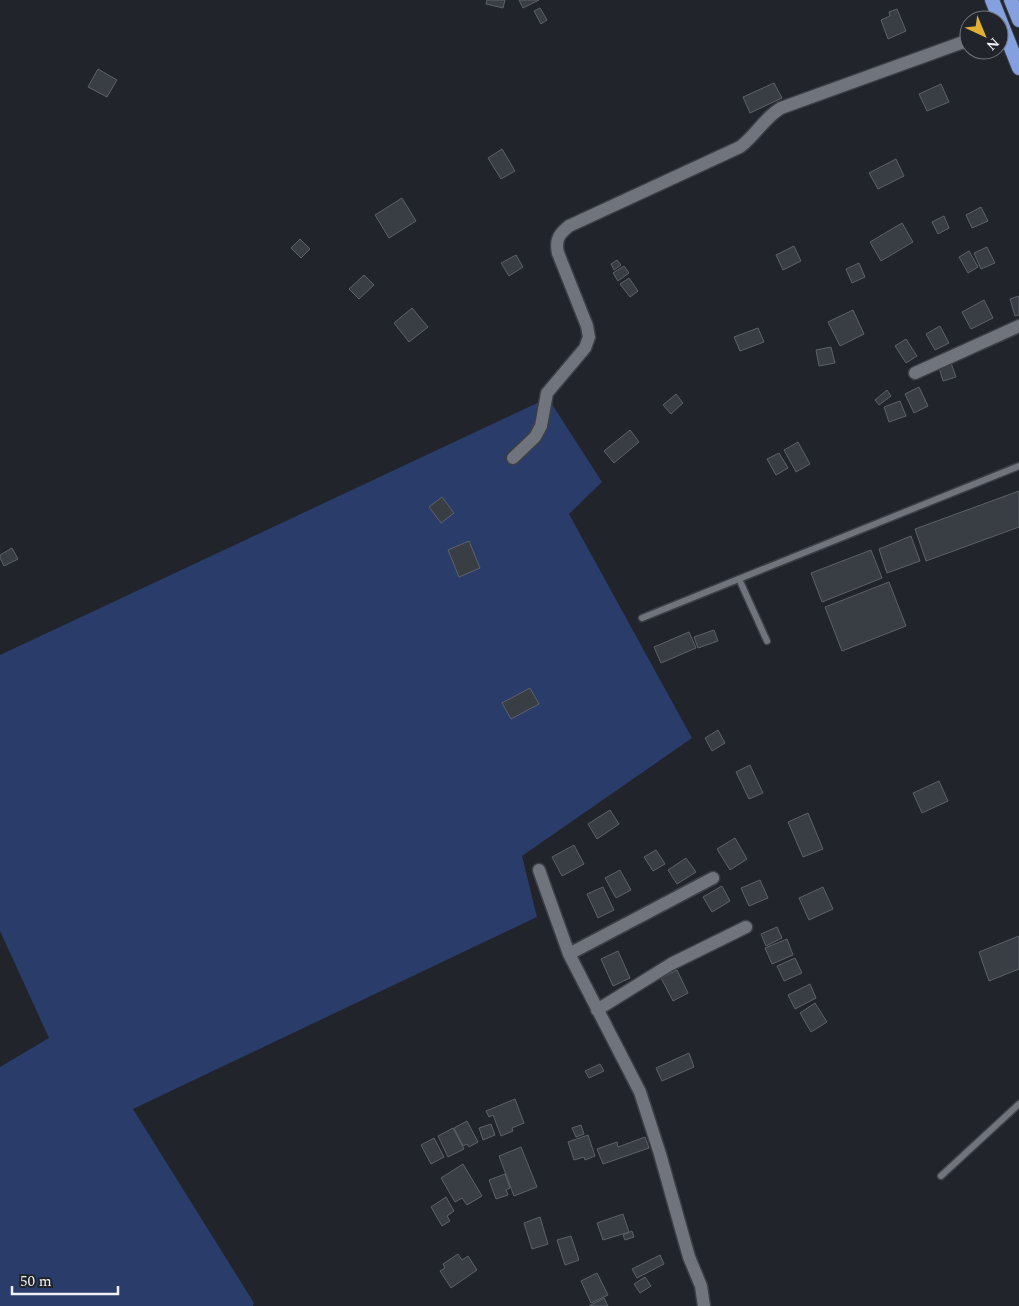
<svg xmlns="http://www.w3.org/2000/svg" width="1019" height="1306" font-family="Spectral,serif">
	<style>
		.green { fill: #293c6a }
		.building { fill: #393d44; stroke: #5d6169 }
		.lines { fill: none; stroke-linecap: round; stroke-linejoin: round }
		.service-casing { stroke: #3c3f45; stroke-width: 9 }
		.minor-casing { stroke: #3c3f45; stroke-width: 15 }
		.trunk-casing { stroke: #3c3f45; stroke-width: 16 }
		.service { stroke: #70747c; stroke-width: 6 }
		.minor { stroke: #70747c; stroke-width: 12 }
		.trunk { stroke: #84a0de; stroke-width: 14 }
	</style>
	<rect width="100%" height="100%" fill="#21242b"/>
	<!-- green -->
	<path class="green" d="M548 398 602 482 569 514 692 738 522 856 537 917 133 1109 254 1303 253 1306H0V1067L49 1038 0 931V655Z"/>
	<!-- building -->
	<path class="building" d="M487 0H505L503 8 486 4Z
		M519 0H539L523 8Z
		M540 8 547 20 541 24 534 11Z
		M897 9 906 31 888 39 881 20 890 16 889 12Z
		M98 69 117 80 107 97 88 87Z
		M774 83 782 98 750 113 743 97Z
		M941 84 949 102 927 111 919 94Z
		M502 149 515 171 501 179 488 158Z
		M896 159 904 176 878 189 869 173Z
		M402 198 416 221 389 238 375 215Z
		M981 207 988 221 972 228 966 215Z
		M944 216 949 228 938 234 932 222Z
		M902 223 913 242 881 261 870 242Z
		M300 239 310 249 301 258 291 248Z
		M794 246 801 261 783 270 776 255Z
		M987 247 995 263 981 269 974 253Z
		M969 251 978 267 968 273 959 257Z
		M516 255 523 267 509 276 501 263Z
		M617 260 621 265 614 270 611 264Z
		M859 263 865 277 852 283 846 269Z
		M624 266 629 273 618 281 613 273Z
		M364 275 374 285 359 299 349 289Z
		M629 278 638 291 630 297 620 284Z
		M1019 296V315L1015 316 1010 299Z
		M984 300 993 318 971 329 962 312Z
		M412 308 428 327 409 342 394 323Z
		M853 310 864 334 840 346 828 322Z
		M940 326 949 343 935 350 926 334Z
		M758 328 764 342 740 351 734 337Z
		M906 339 917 356 906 363 895 346Z
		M831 347 835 363 819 366 816 350Z
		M951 363 956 377 943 381 939 367Z
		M919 387 928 406 914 413 905 394Z
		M887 390 891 396 879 405 875 400Z
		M676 394 683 403 671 414 663 405Z
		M900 401 906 416 889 422 884 407Z
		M630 430 639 442 614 463 604 451Z
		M798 442 810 464 796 472 784 450Z
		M779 453 788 468 776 475 767 459Z
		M1019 491V527L926 561 915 529Z
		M442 497 454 513 441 523 429 507Z
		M911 536 920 561 887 573 879 549Z
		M469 541 480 568 459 577 448 550Z
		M12 548 18 559 4 566 0 558V555Z
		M871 550 882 578 822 602 811 573Z
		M889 582 906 626 842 651 825 607Z
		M714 630 718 641 698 648 694 637Z
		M689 632 696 648 661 663 654 647Z
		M530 688 539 704 511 719 502 703Z
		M718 730 725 743 712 751 705 738Z
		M750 765 763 793 749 799 736 772Z
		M939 781 948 801 922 813 913 793Z
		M610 810 619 824 597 839 588 824Z
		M808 813 823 849 803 857 788 822Z
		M735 838 747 859 730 870 717 849Z
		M574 845 584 864 562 876 552 857Z
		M656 850 665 864 653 871 644 857Z
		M686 858 696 872 677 884 668 870Z
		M620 870 631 890 616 898 605 878Z
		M760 880 768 898 749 906 741 888Z
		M722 886 730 901 712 912 703 897Z
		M603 887 614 910 598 918 587 894Z
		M823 887 833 909 809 920 799 898Z
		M777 927 782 938 766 946 761 934Z
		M1019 936V969L989 981 979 952Z
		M787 939 793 955 772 964 765 948Z
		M618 951 630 978 613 986 601 959Z
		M795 958 802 973 784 981 777 966Z
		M677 970 688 993 673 1001 661 978Z
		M810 984 816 998 795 1009 788 995Z
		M815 1003 827 1022 811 1032 800 1013Z
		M689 1053 694 1067 662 1081 656 1068Z
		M600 1064 604 1071 589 1078 585 1071Z
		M515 1099 524 1123 512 1128 513 1131 501 1136 493 1115 489 1117 486 1111Z
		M467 1121 478 1142 469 1147 467 1144 463 1146 454 1128Z
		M491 1124 495 1135 483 1140 479 1128Z
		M581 1125 584 1134 576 1137 572 1128Z
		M453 1128 464 1149 448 1157 438 1136Z
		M588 1135 595 1156 585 1160 584 1157 574 1160 568 1142Z
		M645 1137 649 1148 603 1164 597 1149 617 1142 618 1147Z
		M434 1138 444 1157 431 1164 421 1145Z
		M521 1147 537 1187 514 1196 499 1156Z
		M463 1164 482 1196 467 1205 462 1198 455 1202 441 1178Z
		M505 1174 510 1188 506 1190 508 1195 496 1199 489 1180Z
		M446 1197 454 1211 447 1216 450 1221 442 1226 431 1207Z
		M623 1214 629 1232 603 1240 597 1223Z
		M540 1217 548 1244 532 1249 524 1223Z
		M632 1231 634 1237 625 1240 623 1235Z
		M571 1236 579 1260 565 1265 557 1240Z
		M458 1254 462 1260 468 1256 477 1270 451 1288 440 1271 445 1268 443 1264Z
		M660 1255 664 1264 637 1278 632 1269Z
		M597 1273 608 1295 591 1303 581 1281Z
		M645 1277 651 1286 640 1293 634 1284Z
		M604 1298 608 1306H589Z"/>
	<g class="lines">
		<!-- service casing -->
		<g class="service-casing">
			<path id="service" d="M739 579 767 641
				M642 618 1019 466
				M941 1176 1019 1104"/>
		</g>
		<!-- minor casing -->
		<g class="minor-casing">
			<path id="minor" d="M915 373 1019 326
				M513 458 535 437 541 426 547 393 585 348 589 337 587 326 558 253C555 240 559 234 569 226L740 147C756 135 764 118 781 108L969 40
				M539 870 569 954 640 1092 660 1154 689 1257 701 1286 704 1306
				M569 954 713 878
				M597 1010 671 964 746 927"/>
		</g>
		<!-- trunk casing -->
		<g class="trunk-casing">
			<path id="trunk" d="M992 0 1019 68
				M1011 0 1019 20"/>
		</g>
		<!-- service -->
		<use href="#service" class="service"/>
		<!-- minor -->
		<use href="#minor" class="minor"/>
		<!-- trunk -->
		<use href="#trunk" class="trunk"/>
	</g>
	<!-- north arrow -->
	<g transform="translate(984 35) rotate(136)"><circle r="24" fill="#21242b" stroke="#73767c"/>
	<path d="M0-4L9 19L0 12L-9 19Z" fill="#e1af34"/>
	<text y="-8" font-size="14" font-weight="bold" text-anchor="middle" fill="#eff1f6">N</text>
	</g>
	<!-- scale -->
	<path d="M12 1286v8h106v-8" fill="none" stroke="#eff1f6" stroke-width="2.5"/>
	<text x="20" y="1286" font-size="15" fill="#eff1f6" stroke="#21242b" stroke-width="4" paint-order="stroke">50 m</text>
</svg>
